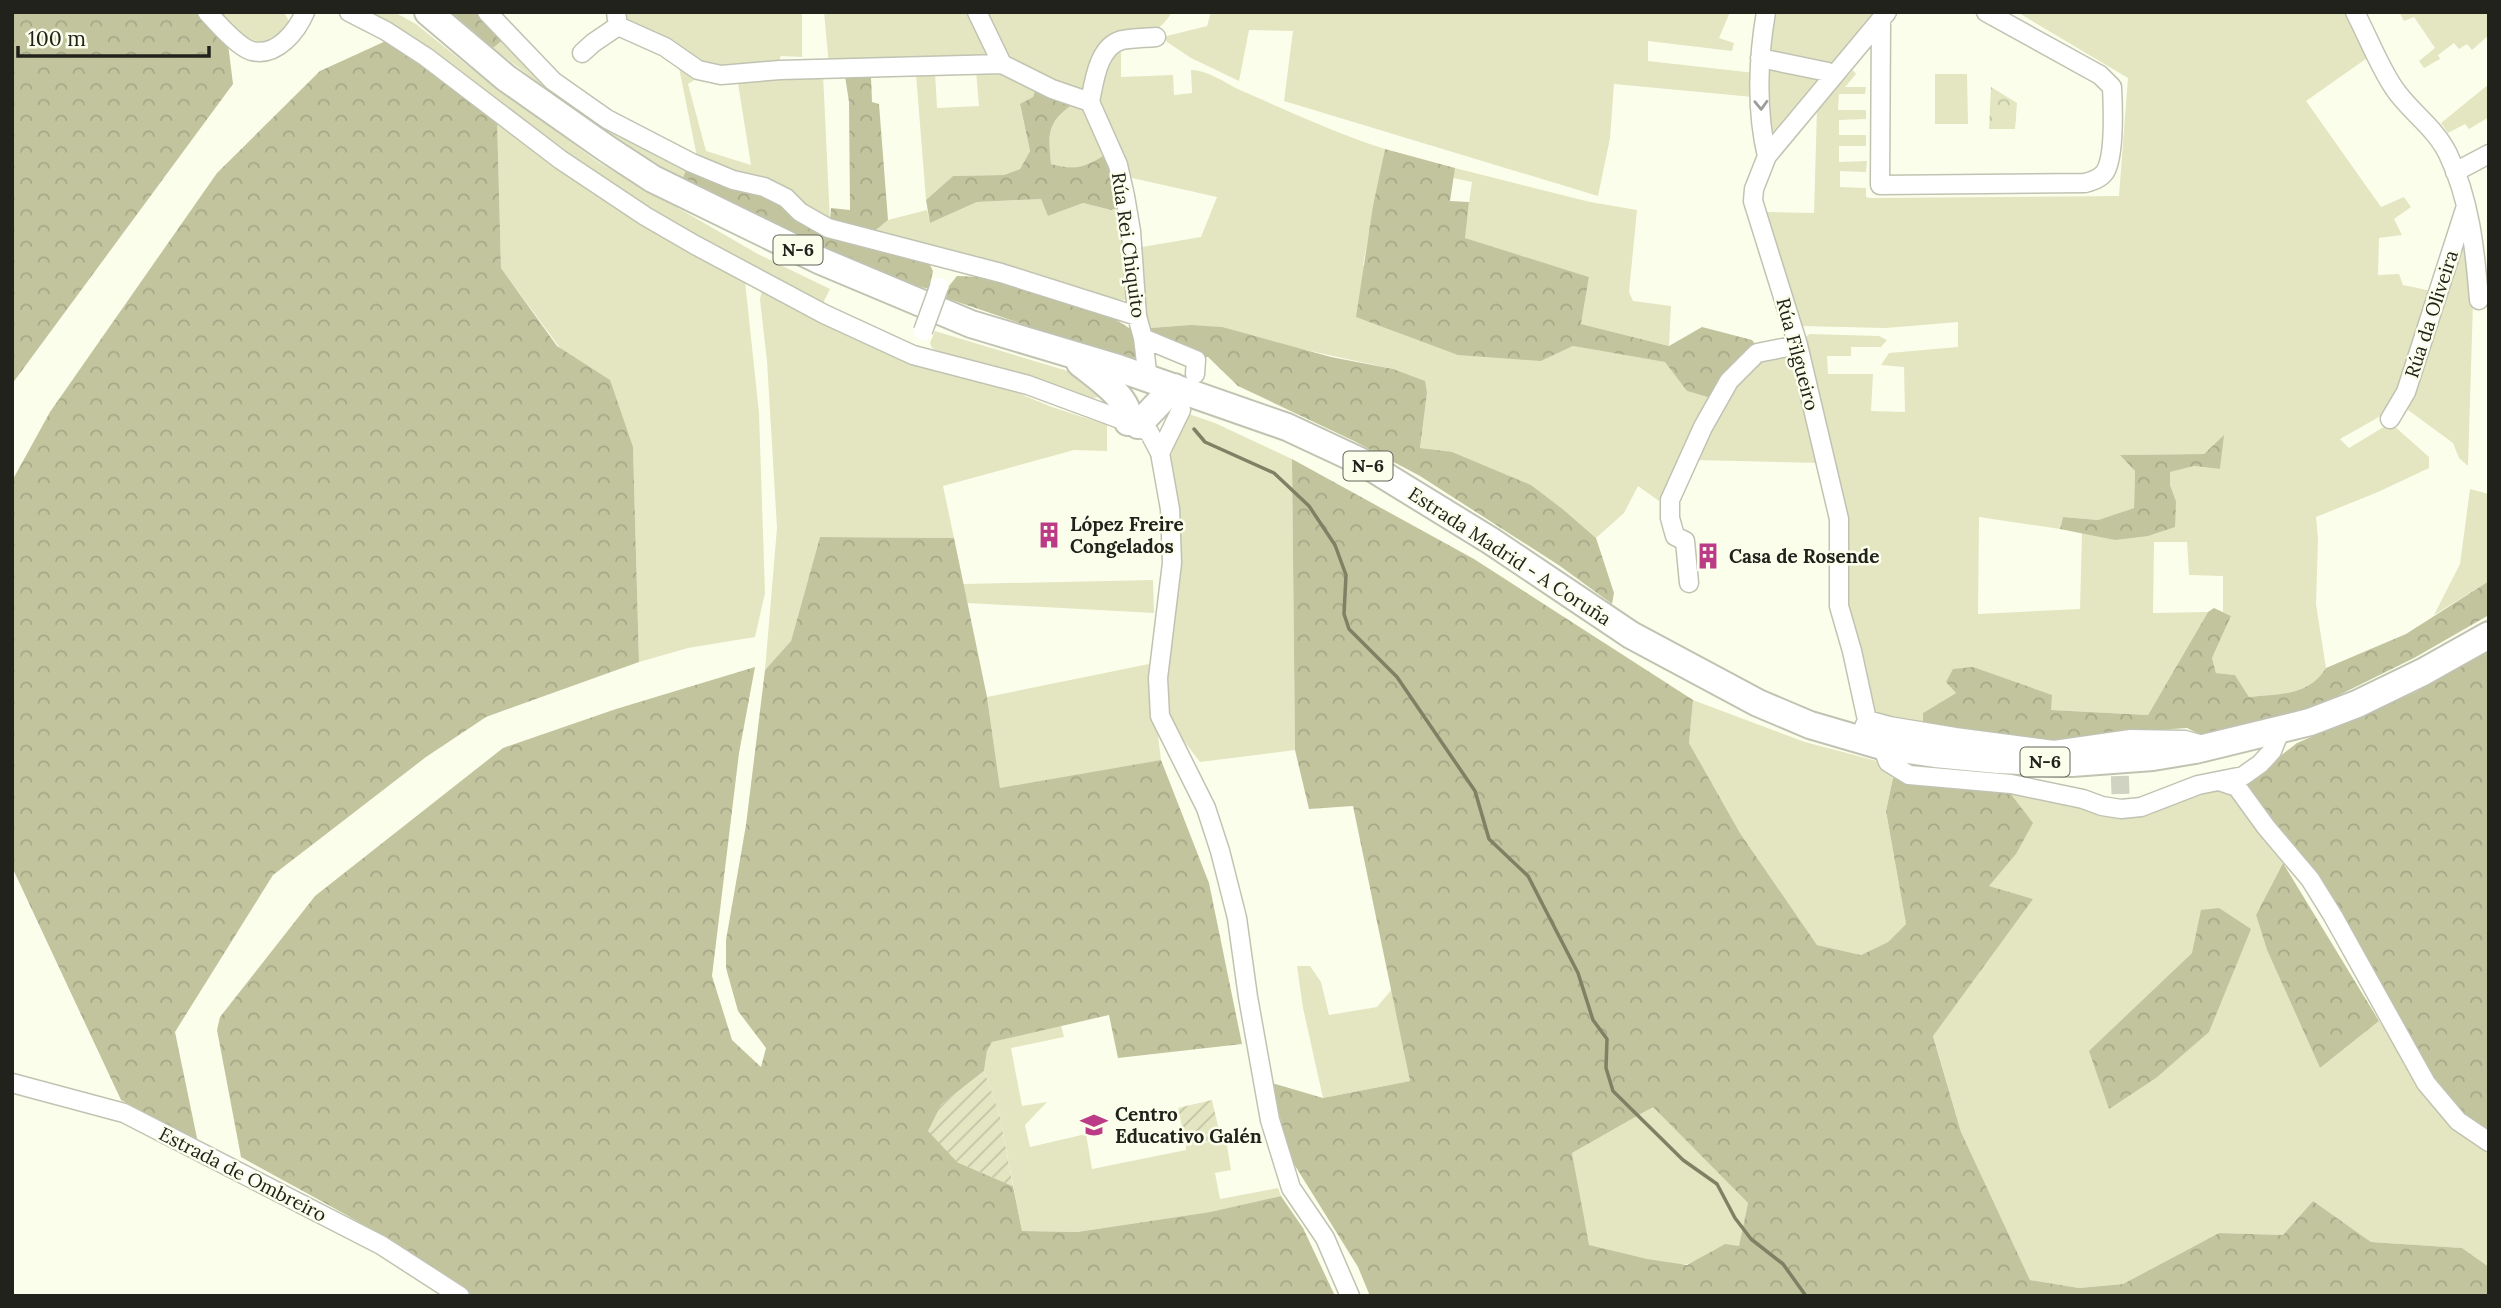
<svg xmlns="http://www.w3.org/2000/svg" width="2501" height="1308" font-family="Lora,serif">
	<style>
		.grass { fill: #e3e6c1; fill-rule: evenodd }
		.forest { fill: url(#forest-crowns); fill-rule: evenodd }
		.park { fill: url(#park-crowns) }
		.garden { fill: url(#garden-furrows) }
		.lines { fill: none; stroke-linecap: round; stroke-linejoin: round }
		.stream { stroke: #7f8164; stroke-width: 3.5 }
		.minor-tunnel { stroke: #d0d2c2; stroke-width: 18; stroke-dasharray: 18 9; stroke-linecap: butt }
		.minor-casing { stroke: #c1c3b2; stroke-width: 21 }
		.highway-casing { stroke: #c1c3b2; stroke-width: 30 }
		.minor { stroke: #fff; stroke-width: 18 }
		.highway { stroke: #fff; stroke-width: 26 }
		.minor-bridge-casing { stroke: #c1c3b2; stroke-width: 21; stroke-linecap: butt }
		.minor-bridge { stroke: #fff; stroke-width: 18 }
		.oneway { stroke: #9c9c99 }
		.labels { text-anchor: middle; stroke-width: 5; stroke-linejoin: round; paint-order: stroke }
		.shield { fill: #fcfeec; stroke: #63645a; stroke-width: 2 }
		.shield-label { font-size: 18px; font-weight: bold; fill: #22221c }
		.street-label { font-size: 19px; fill: #22221c; stroke: #fcfeec }
		.poi-label { font-size: 19px; font-weight: bold; fill: #22221c; stroke: #fcfeec; text-anchor: start }
	</style>
	<defs>
		<pattern id="forest-crowns" width="20" height="18" patternUnits="userSpaceOnUse" patternTransform="scale(1.75)"><rect width="20" height="18" fill="#c1c49d"/><path d="M2 6a3 3 0 1 1 6 0M12 15a3 3 0 1 1 6 0" fill="none" stroke="#a6a887"/></pattern>
		<pattern id="park-crowns" width="20" height="18" patternUnits="userSpaceOnUse" patternTransform="scale(1.75)"><rect width="20" height="18" fill="#e3e6c1"/><path d="M2 6a3 3 0 1 1 6 0M12 15a3 3 0 1 1 6 0" fill="none" stroke="#c2c5a5"/></pattern>
		<pattern id="garden-furrows" width="10" height="10" patternUnits="userSpaceOnUse" patternTransform="scale(1.75)"><rect width="10" height="10" fill="#e3e6c1"/><path d="M-1 1l2-2M0 10L10 0M9 11l2-2" fill="none" stroke="#c2c5a5"/></pattern>
	</defs>
	<rect width="100%" height="100%" fill="#fcfeec"/>
	<!-- grass -->
	<path class="grass" d="M224 12H284L291 25C260 48 257 45 225 25Z
		M365 12H394L416 24 467 65 598 162 758 254 830 289 823 303 715 249 624 196Z
		M622 12H802V57L781 56 778 63 718 70 622 21Z
		M824 12H970L990 59 829 66Z
		M982 12H1172C1157 36 1147 34 1121 36L1084 89 1076 92 1009 63Z
		M1211 12H1730L1719 38 1734 43 1732 51 1648 41V61L1755 73 1753 97 1614 84 1610 138 1598 196 1284 101 1293 31 1249 30 1239 81 1191 58 1167 42 1165 39 1167 36 1207 26Z
		M1772 12H1878L1838 59 1827 66 1769 53Z
		M2017 12H2346L2370 56 2306 101 2381 207 2404 197 2411 207 2394 219 2402 235 2379 238 2378 275 2399 274 2403 285 2437 292 2393 409 2340 439 2349 448 2387 425H2393L2429 457V468L2378 492 2316 517 2318 538 2316 604 2326 668C2309 696 2278 694 2249 697L2235 675 2216 673 2212 658 2231 616 2223 612V576L2189 575 2187 542H2154L2153 613 2208 612 2148 715 2051 710 1956 693 1923 713V728L1874 717 1845 598 1849 520 1837 477 1805 337 1810 334 1879 336 1887 340 1881 347H1851V356H1827L1828 374H1873L1871 411 1905 412 1904 367 1881 365 1889 353 1958 347V322L1886 328 1800 326 1764 212 1814 213 1817 108 1853 70 1856 74 1845 87H1866L1865 94H1839L1838 110H1866V119L1839 120V135H1866V146H1839V162L1867 161 1866 172 1840 171V187L1866 188V197L1870 198 2119 196 2128 78ZM2223 436 2220 469 2194 466 2169 472 2170 485 2176 501 2115 540 2082 532 2080 609 1978 614 1979 517 2060 529 2063 517 2098 520 2134 508 2135 471 2121 455 2204 454Z
		M2399 12H2489V35L2472 50 2467 44 2459 49 2454 43 2438 55 2440 59 2424 68 2419 61 2435 48 2414 17 2404 21Z
		M504 39 688 165 682 180 588 121 493 48Z
		M1121 46V77L1173 75 1174 95 1192 93 1191 70C1208 70 1225 83 1240 90 1288 111 1336 133 1385 149L1363 265 1541 361 1573 346 1666 362 1687 391 1714 399 1659 501 1638 486 1624 513 1596 538 1565 511 1452 453 1420 448 1427 393 1393 369 1190 325 1150 328 1143 306 1136 248 1201 237 1217 197 1132 178C1121 145 1086 101 1102 65 1105 58 1115 51 1121 46Z
		M678 63 699 77 688 84 706 151 751 165 737 77 823 74 830 221 755 180 697 157Z
		M1771 65 1823 75 1778 134H1769L1764 69Z
		M976 71H994L1036 88 1033 97 1020 105 1030 151 1020 169 1004 175 953 176 926 200 916 74 935 72 937 108 979 106Z
		M1935 74H1967L1968 124H1935Z
		M2489 84V117L2469 129 2465 124 2448 133 2441 123Z
		M1074 103 1090 115 1108 153C1085 167 1077 171 1051 164 1048 132 1047 123 1074 103Z
		M497 117 592 193 745 281 759 413 765 593 755 637 688 648 639 662 633 447 501 268Z
		M1455 168 1590 202 1637 210 1629 292 1633 301 1671 306 1669 346 1581 324 1589 277 1464 238 1472 182 1453 178Z
		M1041 199 1048 216 1083 203 1111 210 1123 206 1131 297 1124 300 1112 299 872 233 888 220 927 210 930 223 977 202Z
		M2465 234 2473 303 2468 466 2459 458 2453 443 2408 410 2411 394Z
		M762 288 1052 407 1107 425V451L1074 450 943 486 954 538 820 537 791 641 765 670 777 528 767 361 760 300Z
		M935 331 1081 375 1110 396 1092 398 1024 377 948 357 932 348 930 343Z
		M1772 351 1794 356 1819 463 1695 460 1722 401 1750 363Z
		M1186 413 1215 423 1292 459 1295 750 1200 762 1171 724 1164 699 1168 464Z
		M2470 489 2489 494V581L2434 615 2460 564Z
		M1153 580 1154 613 967 603 963 584Z
		M1149 664 1161 760 1000 789 987 697Z
		M1693 700 1805 742 1877 761 1893 778 1886 811 1906 924 1888 942 1861 955 1817 945 1740 833 1689 743Z
		M2207 788 2226 789 2283 863 2256 915 2267 950 2320 1068 2379 1021 2435 1105 2489 1148V1267L2462 1248 2371 1242 2313 1201 2283 1235 2219 1233 2123 1284 2079 1288 2030 1280 1961 1132 1933 1035 2032 899 1988 886 2016 854 2007 789 2106 811ZM2192 953 2109 1109 2090 1051Z
		M1297 966H1310L1321 982 1329 1015 1377 1007 1393 988 1410 1081 1323 1098 1303 1008Z
		M1061 1025 1064 1037 1011 1048 1022 1106 1047 1102 1025 1125 1030 1147 1086 1134 1092 1169 1186 1150V1146L1226 1139 1231 1170 1215 1173 1220 1199 1278 1188 1281 1196 1210 1212 1077 1232 1022 1231 999 1112 984 1071 987 1051 992 1042Z
		M1653 1107 1748 1203 1739 1247C1710 1241 1705 1264 1685 1264 1660 1266 1614 1251 1588 1245L1572 1153Z"/>
	<!-- forest -->
	<path class="forest" d="M12 12H224L233 84 12 384Z
		M451 12H480L504 39 493 48Z
		M388 40 497 117 501 268 557 346 610 380 633 447 639 662 486 717 426 757 273 875 175 1032 198 1143 121 1100 12 867V481L50 412 217 173 320 71Z
		M845 76 871 77 872 102 879 104 888 220 872 233 830 221 831 208 850 210 849 102Z
		M1036 88 1074 103C1047 123 1048 132 1051 164 1077 171 1085 167 1108 153L1123 206 1111 210 1083 203 1048 216 1041 199 977 202 930 223 926 200 953 176 1004 175 1020 169 1030 151 1020 104 1033 97Z
		M1385 149 1455 168 1450 201 1469 202 1465 238 1589 277 1581 324 1669 346 1702 327 1752 340 1756 345 1714 399 1687 391 1665 362 1573 346 1541 361 1458 355 1356 317 1373 206Z
		M688 165 929 263 933 271 929 289 870 274 682 180Z
		M957 276 983 277 1110 316 1134 331 1139 343 1136 357 1126 359 946 298 949 286Z
		M1190 325 1222 327 1331 357 1393 369 1425 381 1427 393 1420 448 1452 452 1531 485 1565 511 1596 538 1614 593 1612 604 1560 566 1420 476 1354 441 1238 386 1208 357H1197L1150 338V328Z
		M2224 435 2220 469 2194 466 2170 472V485L2176 501 2175 527 2148 536 2115 540 2060 529 2063 517 2098 520 2134 508 2135 471 2120 455 2204 454Z
		M1292 459 1474 559 1693 700 1689 743 1740 833 1817 945 1861 955 1888 942 1906 924 1886 811 1893 778 2007 789 2033 823 2016 854 1989 886 2033 899 1933 1036 1961 1132 2030 1280 2079 1288 2123 1284 2219 1233 2283 1235 2313 1201 2371 1242 2462 1248 2489 1267V1296H1370L1358 1267 1289 1156 1272 1083 1323 1098 1410 1081 1353 806 1309 809 1295 750ZM1653 1107 1748 1203 1739 1246 1725 1244 1687 1265 1647 1259 1589 1245 1572 1153Z
		M820 537 954 538 987 697 1000 788 1161 760 1209 883 1242 1044 1118 1058 1109 1015 992 1042 987 1051 984 1071 941 1105 957 1162 1013 1186 1022 1231 1077 1232 1210 1212 1281 1196 1303 1228 1335 1296H469C400 1240 318 1200 241 1157L217 1030 220 1017 315 896 503 748 616 709 755 667 739 753 712 976 732 1040 761 1067 766 1048 738 1011 726 968V940L746 825 765 670 791 641Z
		M2489 581V615L2414 658 2315 707 2205 737 2187 728 2096 734 2036 744 1923 728V713L1956 693 1946 682 1953 669 1973 667 2052 695 2051 710 2148 715 2208 612 2214 608 2231 616 2212 658 2216 673 2235 675 2249 697C2278 694 2309 696 2326 668L2406 634Z
		M2489 650V1132L2458 1111 2431 1077 2354 941 2245 783 2297 743 2414 693Z
		M2283 863 2379 1021 2320 1068 2267 950 2256 915Z
		M2219 908 2251 929 2209 1032 2156 1078 2109 1109 2089 1051 2192 953 2201 910Z"/>
	<!-- park -->
	<path class="park" d="M1991 87 2017 103 2015 129H1989Z"/>
	<!-- garden -->
	<path class="garden" d="M984 1071 999 1112 1013 1186 957 1162 928 1131 941 1105Z
		M1212 1100 1221 1139 1186 1146 1178 1108Z"/>
	<g class="lines">
		<!-- stream -->
		<path class="stream" d="M1194 429 1205 442 1274 473 1309 506 1335 545 1346 575 1344 614 1349 629 1397 677 1475 791 1489 839 1528 876 1578 973 1593 1020 1607 1039 1606 1068 1613 1091 1683 1160 1717 1184 1735 1218 1751 1239 1783 1264 1806 1296"/>
		<!-- minor-tunnel -->
		<path class="minor-tunnel" d="M2119 749 2121 809"/>
		<!-- minor casing -->
		<g class="minor-casing">
			<path id="minor" d="M207 12C216 22 239 48 252 51 277 57 297 31 305 12
				M349 12 386 31 426 57 561 160 645 216 695 245 824 314 913 355 1028 385 1128 422 1149 432 1160 453 1170 509 1172 563 1158 678 1160 716 1206 808 1220 851 1237 918 1248 997 1270 1120 1291 1188 1325 1238 1350 1296
				M487 12 553 81 607 119 692 163 733 180 764 187 786 198 800 212 828 228 1001 273 1137 316
				M616 12 618 26 665 47 698 70 721 75 780 70 1002 64
				M977 12 1002 64 1052 89 1090 102 1118 165 1125 196 1131 231 1137 316 1143 338 1148 379
				M1766 12C1758 58 1756 111 1767 156
				M2355 12C2367 35 2380 68 2394 88 2409 111 2435 127 2448 154 2470 200 2475 249 2479 300
				M1881 20 1880 185 2085 183C2092 181 2100 179 2105 172 2115 156 2113 107 2112 87L2100 75 1986 12
				M582 53 593 43 618 26
				M1760 58 1828 72 1833 76
				M1090 102C1094 82 1098 46 1122 40 1133 38 1145 38 1156 37
				M2455 172 2489 154
				M1143 338 1196 360 1195 374
				M2390 419 2406 392 2466 206
				M1160 453 1181 410
				M1689 583 1685 541 1675 536 1670 518V500L1703 427 1729 381 1757 353 1798 345
				M1867 720 1889 726 1955 737 2054 750 2131 739 2185 740 2199 744
				M1859 739 1867 720 1852 651 1839 606V519L1798 345 1753 201 1754 189 1767 156 1887 12
				M1882 746 1888 762 1909 775 2011 784 2083 799 2102 806 2121 809 2141 807 2198 785 2243 776 2260 764 2272 751 2280 731
				M2219 781 2237 787 2266 827 2310 879 2333 916 2426 1083 2458 1121 2489 1142
				M12 1083 124 1113 381 1245 460 1296"/>
		</g>
		<!-- highway casing -->
		<g class="highway-casing">
			<path id="highway" d="M428 12 506 78 607 149 653 179 821 261 971 324 1118 368 1287 427 1364 463 1491 541 1631 635 1758 703 1810 725 1882 746 1935 754 1998 760 2072 763 2153 757 2195 750 2310 722 2357 704 2423 672 2489 635
				M1080 363C1096 376 1132 399 1128 422
				M1138 425 1174 387"/>
		</g>
		<!-- minor -->
		<use href="#minor" class="minor"/>
		<!-- highway -->
		<use href="#highway" class="highway"/>
		<!-- minor-bridge casing -->
		<g class="minor-bridge-casing">
			<path id="minor-bridge" d="M923 331 939 287"/>
		</g>
		<!-- minor-bridge -->
		<use href="#minor-bridge" class="minor-bridge"/>
	</g>
	<!-- one-way arrows -->
	<defs><path id="oneway-chevron" d="M-2-3.5L2.5 0L-2 3.5" fill="none" stroke-width="1.6" stroke-linecap="round" stroke-linejoin="round" transform="scale(1.75)"/></defs>
	<use class="oneway" href="#oneway-chevron" transform="translate(1761 105) rotate(88)"/>
	<!-- icons -->
	<defs>
		<g id="building-bare" transform="scale(2.1)"><path d="M-4-6H4V6H1V3H-1V6H-4ZM-2.5-4.3h1.7v1.8h-1.7ZM.8-4.3h1.7v1.8H.8ZM-2.5-1h1.7V.8h-1.7ZM.8-1h1.7V.8H.8Z" fill="#bc3b86" stroke="#fcfeec" stroke-width="2.5" paint-order="stroke"/></g>
		<g id="school-bare" transform="scale(2.1)"><path d="M0-5L7-2L0 1L-7-2ZM-4 1L0 2.5L4 1V4Q0 6-4 4Z" fill="#bc3b86" stroke="#fcfeec" stroke-width="2.5" paint-order="stroke"/></g>
	</defs>
	<g fill-rule="evenodd">
		<use href="#building-bare" x="1049" y="535"/>
		<use href="#building-bare" x="1708" y="556"/>
		<use href="#school-bare" x="1094" y="1125"/>
	</g>
	<g class="labels">
		<!-- shield labels -->
		<g class="shield">
			<rect x="773.5" y="235.5" width="49" height="29" rx="5"/>
			<rect x="1343.5" y="451.5" width="49" height="29" rx="5"/>
			<rect x="2020.5" y="747.5" width="49" height="29" rx="5"/>
		</g>
		<g class="shield-label">
			<text x="798" y="256">N-6</text>
			<text x="1368" y="472">N-6</text>
			<text x="2045" y="768">N-6</text>
		</g>
		<!-- street labels -->
		<g class="street-label">
			<text transform="translate(1129 245) rotate(82)" y="7">Rúa Rei Chiquito</text>
			<text transform="translate(2431 314) rotate(-72)" y="7">Rúa da Oliveira</text>
			<text transform="translate(1798 354) rotate(75)" y="7">Rúa Filgueiro</text>
			<text transform="translate(1510 556) rotate(33)" y="7">Estrada Madrid - A Coruña</text>
			<text transform="translate(243 1174) rotate(27)" y="7">Estrada de Ombreiro</text>
		</g>
		<!-- poi labels -->
		<g class="poi-label">
			<text x="1070" y="531">López Freire<tspan x="1070" dy="22">Congelados</tspan></text>
			<text x="1729" y="563">Casa de Rosende</text>
			<text x="1115" y="1121">Centro<tspan x="1115" dy="22">Educativo Galén</tspan></text>
		</g>
	</g>
	<!-- border -->
	<rect width="2501" height="1308" fill="none" stroke="#22221c" stroke-width="28"/>
	<!-- scale -->
	<path d="M18 46v10h191v-10" fill="none" stroke="#22221c" stroke-width="3.5"/>
	<text x="28" y="46" font-size="21" fill="#22221c" stroke="#fcfeec" stroke-width="5" paint-order="stroke">100 m</text>
</svg>
